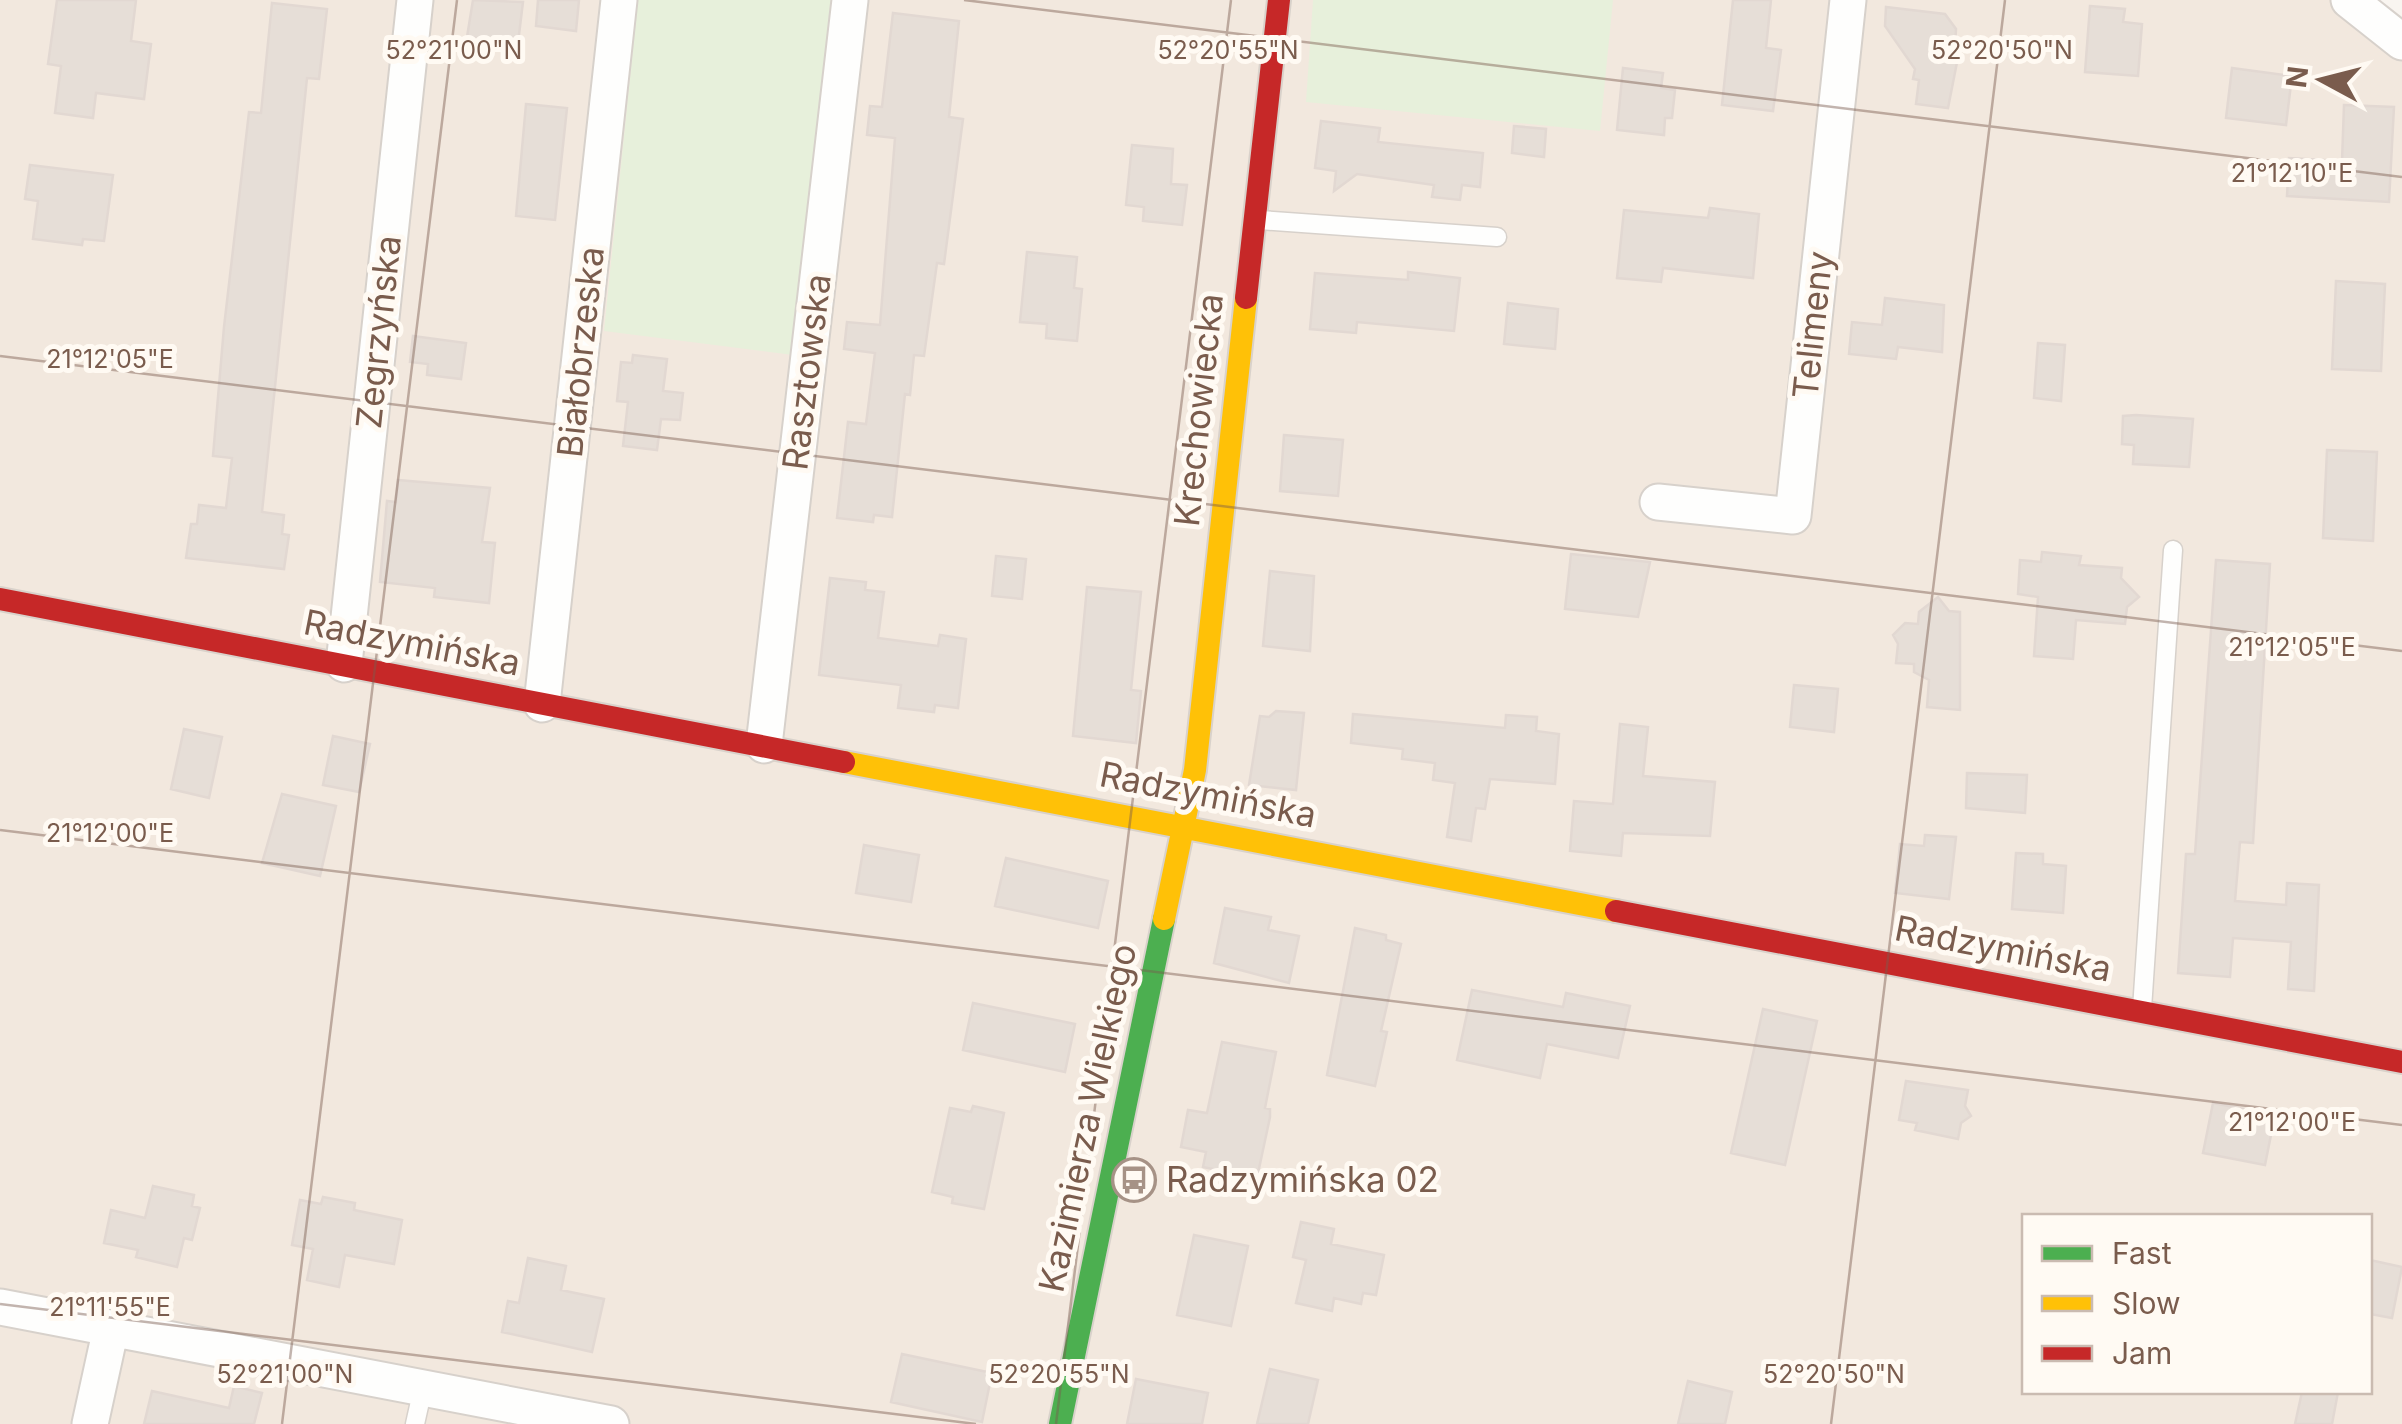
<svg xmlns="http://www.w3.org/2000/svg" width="2402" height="1424" font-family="Inter,sans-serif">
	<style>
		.residential { fill: #f2e8de; fill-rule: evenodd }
		.green { fill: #e7f0db }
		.building { fill: #e6ded7; stroke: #e2d8d2; stroke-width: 2.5 }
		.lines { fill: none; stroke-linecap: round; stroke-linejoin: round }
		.lane-casing { stroke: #d7d1cb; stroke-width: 21 }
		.street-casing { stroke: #d7d1cb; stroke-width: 39 }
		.fast-casing { stroke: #d9d2cb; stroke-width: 26 }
		.slow-casing { stroke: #d9d2cb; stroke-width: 26 }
		.jam-casing { stroke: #d9d2cb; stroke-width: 26 }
		.lane { stroke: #fefefd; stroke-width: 18 }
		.street { stroke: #fefefd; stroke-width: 35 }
		.fast { stroke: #4caf50; stroke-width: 22 }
		.slow { stroke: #ffc107; stroke-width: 22 }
		.jam { stroke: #c62828; stroke-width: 22 }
		.ticks { fill: none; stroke: #7a5c4d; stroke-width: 2.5; stroke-opacity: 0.45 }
		.labels { text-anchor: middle; stroke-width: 10; stroke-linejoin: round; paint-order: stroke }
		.street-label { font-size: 35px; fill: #7a5c4d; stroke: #fffaf3 }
		.poi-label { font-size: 35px; fill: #7a5c4d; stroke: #fffaf3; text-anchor: start }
		.ticks-label { font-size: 25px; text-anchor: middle; fill: #7a5c4d; stroke: #fffaf3; stroke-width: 10; stroke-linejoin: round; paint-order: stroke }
	</style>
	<rect width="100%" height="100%" fill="#f9f5f0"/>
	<!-- residential -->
	<path class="residential" d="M0 0H2349L2402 42V1424H0ZM2024 1216H2370V1392H2024Z"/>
	<!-- green -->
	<path class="green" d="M638 0H836L793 355 604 331Z
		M1313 0H1613L1600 131 1306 102Z"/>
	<!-- building -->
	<path class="building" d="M57 0H136L131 41 151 44 144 99 96 93 93 118 55 113 61 66 48 64Z
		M473 0 523 2 518 43 467 37Z
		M538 0H579L576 31 536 26Z
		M1733 0H1771L1766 48 1781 50 1773 111 1722 105Z
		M272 3 327 9 319 79 307 78 262 512 284 515 282 534 289 535 284 569 186 558 191 524H197L199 505 226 508 232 458 213 456 224 327 249 112 261 113Z
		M2090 6 2125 9 2123 22 2142 24 2138 76 2085 72Z
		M1886 7 1945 14 1956 29 1955 47H1960L1948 108 1916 104 1919 80 1913 79 1915 69 1885 26Z
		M893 13 959 21 949 117 963 119 944 264 937 263 924 356 914 355 910 395 905 394 892 517 874 515 873 522 837 518 848 422 866 424 875 353 844 349 847 322 880 325 895 138 867 135 870 106 882 107Z
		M1623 68 1663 73 1661 88 1675 90 1672 118H1665L1664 135 1617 130Z
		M2232 68 2292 76 2286 125 2226 118Z
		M526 104 567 108 555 220 516 216Z
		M2344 105 2394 107 2389 202 2287 196 2289 158 2342 161Z
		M1321 121 1380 128 1378 142 1483 153 1480 187 1462 185 1460 200 1432 197 1434 185 1357 174 1334 191 1336 171 1315 168Z
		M1514 126 1546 129 1544 157 1512 153Z
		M1132 145 1173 149 1171 184 1187 185 1182 225 1143 221 1144 207 1126 205Z
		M30 165 113 175 104 241 83 239 82 245 33 239 38 201 25 199Z
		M1710 208 1759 214 1753 278 1663 268 1661 282 1617 278 1624 210 1708 218Z
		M1027 252 1077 257 1074 288 1082 289 1077 341 1046 338 1047 324 1020 322Z
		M1408 272 1460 278 1454 331 1357 322 1356 333 1310 329 1315 273 1408 280Z
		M2336 281 2385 284 2381 371 2332 369Z
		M1885 298 1944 305 1942 352 1898 347 1896 359 1849 354 1852 322 1882 325Z
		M1508 303 1558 309 1555 349 1504 344Z
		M413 336 466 343 461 379 427 375 428 364 410 362Z
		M2038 343 2065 345 2061 401 2034 398Z
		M633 355 667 359 663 391 683 393 680 420 661 419 657 450 623 446 628 402 617 401 621 362 632 363Z
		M2136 415 2193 419 2189 467 2133 464 2134 445 2122 444 2123 416Z
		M1284 435 1343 440 1338 496 1280 491Z
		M2327 450 2377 452 2373 541 2323 538Z
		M398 480 490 488 482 542 495 543 489 603 434 597 435 588 380 582 387 501 396 502Z
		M2042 552 2081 556 2079 565 2122 568 2121 578 2139 597 2127 607 2125 624 2076 620 2073 659 2034 656 2038 597 2018 594 2020 560 2041 562Z
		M1571 554 1650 562 1638 617 1565 609Z
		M996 556 1026 559 1022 599 992 596Z
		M2216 560 2270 564 2253 843 2240 842 2235 901 2286 905 2287 883 2319 885 2314 991 2288 989 2291 942 2233 938 2230 977 2178 973 2186 854H2195Z
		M1270 571 1314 576 1310 651 1263 646Z
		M830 578 866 582 865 590 884 592 878 638 938 646 940 635 966 639 958 708 935 705 934 712 898 708 901 685 819 675Z
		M1087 587 1141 592 1131 690 1141 691 1136 743 1073 736Z
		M1938 597 1949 611 1960 612V710L1927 707 1929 680 1914 672V664L1896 663 1898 644 1893 635 1905 623 1918 624 1919 612Z
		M1794 685 1838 689 1834 732 1790 727Z
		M1276 711 1304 713 1296 790 1249 785 1260 716 1269 717Z
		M1353 714 1505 728 1506 715 1537 717 1536 731 1559 734 1555 784 1490 779 1485 809 1476 808 1471 841 1447 837 1455 783 1433 780 1435 763 1402 759 1403 749 1351 743Z
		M1620 724 1648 727 1643 776 1715 782 1710 836 1623 833 1621 856 1570 851 1574 801 1613 804Z
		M184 729 222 737 209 798 171 789Z
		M333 736 370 744 359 792 323 785Z
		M1967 773 2027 775 2025 813 1966 808Z
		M282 794 336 806 320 876 262 863Z
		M1925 835 1956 837 1949 899 1895 893 1900 844 1924 846Z
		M864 845 919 855 911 902 856 893Z
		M2016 853 2043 854V864L2066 866 2063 913 2012 909Z
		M1006 858 1108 881 1098 928 995 906Z
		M1225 908 1271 917 1268 930 1299 936 1289 983 1214 963Z
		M1355 928 1386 935V940L1401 944 1381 1031 1387 1032 1375 1086 1327 1075Z
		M1472 990 1563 1007 1566 993 1630 1006 1618 1058 1547 1044 1540 1078 1457 1060Z
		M973 1003 1075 1024 1065 1072 963 1050Z
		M1763 1009 1817 1021 1785 1165 1731 1153Z
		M1222 1042 1276 1052 1265 1108 1270 1109V1117L1257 1178 1203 1167 1206 1152 1181 1147 1188 1110 1207 1113Z
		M1906 1081 1968 1090 1965 1106 1971 1116 1961 1123 1958 1139 1915 1130 1917 1123 1899 1120Z
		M2213 1103 2275 1115 2265 1165 2203 1153Z
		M973 1106 1004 1113 984 1209 952 1203 953 1197 932 1192 950 1108 971 1112Z
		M153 1186 194 1195 192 1206 200 1208 192 1240 184 1238 177 1267 136 1257 138 1250 104 1243 111 1210 145 1218Z
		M323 1197 355 1203 354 1210 402 1220 394 1264 345 1255 339 1287 307 1280 313 1249 292 1245 300 1200 321 1204Z
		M1301 1222 1334 1229 1331 1244 1384 1255 1376 1295 1363 1293 1361 1304 1334 1298 1332 1311 1296 1303 1306 1260 1293 1257Z
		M1194 1235 1248 1246 1231 1326 1177 1315Z
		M528 1258 566 1266 561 1290 604 1299 592 1352 502 1332 508 1301 519 1303Z
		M2370 1260 2402 1267 2392 1318 2370 1314Z
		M902 1354 992 1373 982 1422 891 1402Z
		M1270 1369 1318 1380 1308 1424H1257Z
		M1136 1379 1208 1393 1202 1424H1127Z
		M1688 1381 1732 1392 1725 1424H1678Z
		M234 1386 262 1393 254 1424H144L152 1391 229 1408Z
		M2302 1392H2338L2332 1424H2295Z"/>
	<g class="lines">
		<!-- lane casing -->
		<g class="lane-casing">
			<path id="lane" d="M1260 220 1497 237
				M2142 1009 2173 550
				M415 1424 423 1388"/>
		</g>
		<!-- street casing -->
		<g class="street-casing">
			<path id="street" d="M2349 0 2402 42
				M1658 502 1793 516 1848 0
				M344 664 415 0
				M542 704 619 0
				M764 745 850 0
				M0 1307 611 1424
				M90 1424 111 1328"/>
		</g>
		<!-- fast casing -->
		<g class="fast-casing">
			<path id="fast" d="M1060 1424 1164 919"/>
		</g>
		<!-- slow casing -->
		<g class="slow-casing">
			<path id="slow" d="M844 762 1616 911
				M1164 919 1195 770 1246 298"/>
		</g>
		<!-- jam casing -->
		<g class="jam-casing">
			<path id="jam" d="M1246 298 1279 0
				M0 599 844 762
				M1616 911 2402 1062"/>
		</g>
		<!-- lane -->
		<use href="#lane" class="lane"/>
		<!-- street -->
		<use href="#street" class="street"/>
		<!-- fast -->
		<use href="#fast" class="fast"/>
		<!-- slow -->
		<use href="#slow" class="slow"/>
		<!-- jam -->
		<use href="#jam" class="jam"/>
	</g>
	<!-- ticks -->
	<path class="ticks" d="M964 0 2402 177M0 356 2402 651M0 830 2402 1125M0 1304 976 1424M282 1424 457 0M1056 1424 1231 0M1831 1424 2005 0"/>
	<!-- icons -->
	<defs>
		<g id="bus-ring" transform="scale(2.25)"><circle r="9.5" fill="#fffaf3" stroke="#a69286" stroke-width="1.5"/><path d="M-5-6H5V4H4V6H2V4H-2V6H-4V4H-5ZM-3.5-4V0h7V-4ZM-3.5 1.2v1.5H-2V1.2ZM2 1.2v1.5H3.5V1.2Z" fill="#a69286"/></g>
	</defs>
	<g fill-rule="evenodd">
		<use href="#bus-ring" x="1134" y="1180"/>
	</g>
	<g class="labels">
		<!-- street labels -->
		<g class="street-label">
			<text transform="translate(1813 325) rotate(-84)" y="12">Telimeny</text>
			<text transform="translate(379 332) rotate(-84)" y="12">Zegrzyńska</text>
			<text transform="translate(581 352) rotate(-84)" y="12">Białobrzeska</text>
			<text transform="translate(807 372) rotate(-83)" y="12">Rasztowska</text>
			<text transform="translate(1199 410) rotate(-84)" y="12">Krechowiecka</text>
			<text transform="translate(412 643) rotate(11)" y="12">Radzymińska</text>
			<text transform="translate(1208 795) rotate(11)" y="12">Radzymińska</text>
			<text transform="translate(2003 949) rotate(11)" y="12">Radzymińska</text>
			<text transform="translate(1088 1118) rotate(-78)" y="12">Kazimierza Wielkiego</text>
		</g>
		<!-- poi labels -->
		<g class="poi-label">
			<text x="1166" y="1192">Radzymińska 02</text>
		</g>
	</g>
	<g class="ticks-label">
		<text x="454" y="59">52°21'00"N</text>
		<text x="1228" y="59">52°20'55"N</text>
		<text x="2002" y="59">52°20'50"N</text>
		<text x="2292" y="182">21°12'10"E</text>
		<text x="110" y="368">21°12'05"E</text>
		<text x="2292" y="656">21°12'05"E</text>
		<text x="110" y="842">21°12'00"E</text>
		<text x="2292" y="1131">21°12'00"E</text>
		<text x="110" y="1316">21°11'55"E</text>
		<text x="285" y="1383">52°21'00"N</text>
		<text x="1059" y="1383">52°20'55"N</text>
		<text x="1834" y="1383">52°20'50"N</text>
	</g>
	<!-- legend -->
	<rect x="2022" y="1214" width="350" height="180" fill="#fffaf3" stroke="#cabbb1" stroke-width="2.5"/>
	<rect x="2042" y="1246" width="50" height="15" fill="#4caf50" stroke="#cabbb1" stroke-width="2.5"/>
	<text x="2112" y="1264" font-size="30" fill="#7a5c4d">Fast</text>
	<rect x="2042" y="1296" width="50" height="15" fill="#ffc107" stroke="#cabbb1" stroke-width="2.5"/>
	<text x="2112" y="1314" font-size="30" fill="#7a5c4d">Slow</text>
	<rect x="2042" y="1346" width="50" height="15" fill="#c62828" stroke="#cabbb1" stroke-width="2.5"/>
	<text x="2112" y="1364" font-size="30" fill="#7a5c4d">Jam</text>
	<!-- north arrow -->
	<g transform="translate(2322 80) rotate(277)" stroke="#fffaf3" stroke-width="8" paint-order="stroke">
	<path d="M0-8L18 38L0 25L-18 38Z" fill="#7a5c4d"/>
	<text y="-15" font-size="28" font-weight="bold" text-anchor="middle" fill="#7a5c4d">N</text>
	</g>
</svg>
